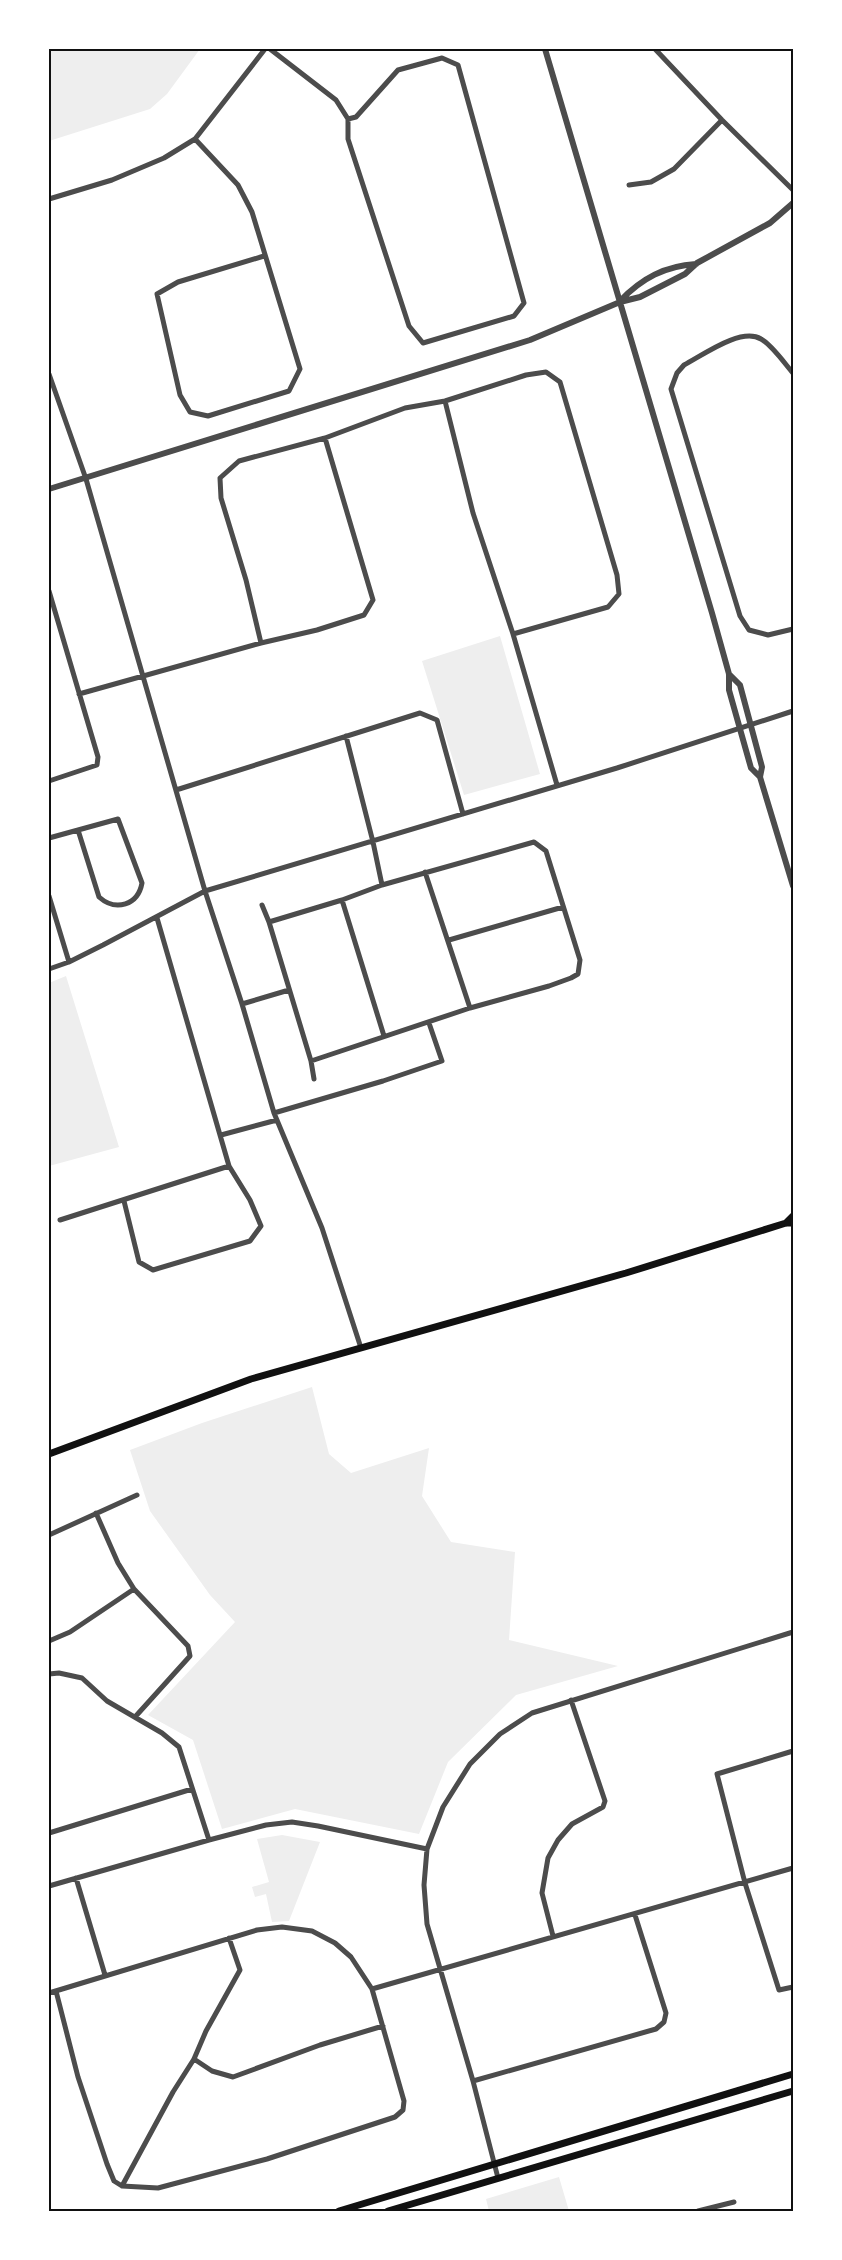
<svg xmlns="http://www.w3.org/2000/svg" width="842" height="2260" font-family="'Fira Sans Condensed',sans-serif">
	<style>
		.green { fill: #eee }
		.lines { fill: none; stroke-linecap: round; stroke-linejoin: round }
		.minor { stroke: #4c4c4c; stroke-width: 5 }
		.tertiary { stroke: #4c4c4c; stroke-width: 6 }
		.secondary { stroke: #111; stroke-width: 7 }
		.neatline { fill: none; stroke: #111; stroke-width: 2 }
	</style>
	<rect width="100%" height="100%" fill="#fff"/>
	<!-- green -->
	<path class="green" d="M49 49H200L167 94 150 109 49 141Z
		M500 636 540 774 464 795 422 661Z
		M66 976 119 1147 49 1166V983Z
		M312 1387 329 1454 351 1473 429 1448 422 1496 451 1542 515 1552 509 1640 618 1666 516 1695 448 1762 419 1834 295 1809 222 1829 193 1740 148 1715 235 1622 210 1595 150 1511 130 1450 202 1423Z
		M282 1835 320 1842 289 1921 272 1922 266 1894 255 1897 252 1887 269 1882 257 1839Z
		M559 2177 569 2211H489L486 2199Z"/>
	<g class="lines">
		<!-- minor -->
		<path class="minor" d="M270 49 336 100 348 119V139L409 326 423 343 514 316 524 303 458 65 442 58 398 70 356 117 348 119
			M655 49 722 120 793 190
			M195 139 238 185 252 212 300 369 289 391 208 416 190 412 180 395 157 294 178 282 264 256
			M629 185 651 182 674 169 722 120
			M49 199 112 180 164 158 195 139 265 49
			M793 373C785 364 772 345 761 339 741 327 703 355 684 365L677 373 671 389 740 616 749 630 768 635 793 629
			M49 374 86 479 205 891 242 1004 274 1113 322 1228 361 1348
			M445 401 473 513 513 634 557 785
			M49 591 98 757 97 765 49 781
			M261 643 246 580 221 498 220 478 239 461 325 438 405 408 445 401 526 375 546 372 560 382 617 575 619 594 608 607 513 634
			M79 694 261 643 317 630 364 615 373 600 325 438
			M346 736 373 842 382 885
			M176 790 420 713 437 720 463 814
			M49 838 118 819 142 883C138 905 116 912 99 897L78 830
			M534 842 546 851 580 960 578 974 571 978 549 986 470 1008 311 1061 269 922 342 900 382 885Z
			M425 872 470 1008
			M49 896 69 962
			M342 900 384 1036
			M262 905 269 922
			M449 940 563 907
			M49 969 69 962 103 945 205 891 617 768 793 711
			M242 1004 289 990
			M311 1061 314 1079
			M274 1113 383 1081 442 1061 429 1023
			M221 1135 277 1120
			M124 1201 139 1262 153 1270 250 1241 261 1226 250 1200 229 1166
			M60 1220 229 1166 157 918
			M96 1513 118 1563 134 1589 188 1646 190 1656 135 1717
			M49 1535 137 1495
			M49 1641 70 1632 134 1589
			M49 1674 59 1673 82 1678 107 1701 162 1733 179 1747 209 1840
			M793 1751 717 1774 745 1883 779 1990 793 1987
			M49 1833 192 1789
			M76 1878 105 1975
			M49 1886 209 1840 266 1825 292 1822 318 1826 427 1849
			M553 1936 542 1893 548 1858 558 1840 572 1824 603 1807 605 1801 571 1700
			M372 1989 793 1868
			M49 1993 257 1930 282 1927 312 1931 335 1943 351 1957 372 1989 404 2101 403 2110 395 2117 267 2159 158 2188 122 2186 114 2181 107 2164 78 2077 56 1991
			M194 2059 212 2071 233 2077 320 2045 383 2026
			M473 2081 656 2029 664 2022 666 2013 635 1915
			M498 2178 473 2081 427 1924 424 1885 427 1849 443 1807 470 1764 500 1734 532 1713 793 1632
			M122 2186 173 2092 194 2059 206 2031 240 1970 229 1938
			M698 2211 734 2202"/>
		<!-- tertiary -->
		<path class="tertiary" d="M545 49 712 613 729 674V690L751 768 760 777
			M620 301C642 278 665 266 696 264
			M49 489 530 340 620 302 640 297 685 274 697 263 770 223 793 203
			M729 674 740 685 762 767 760 777 793 886"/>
		<!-- secondary -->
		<path class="secondary" d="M786 1223 793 1216
			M49 1454 251 1379 626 1273 786 1223H793
			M339 2211 793 2074
			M388 2211 793 2091"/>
	</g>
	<!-- border -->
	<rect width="842" height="2260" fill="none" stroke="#ffffff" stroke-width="100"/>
	<rect x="50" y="50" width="742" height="2160" class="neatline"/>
</svg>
